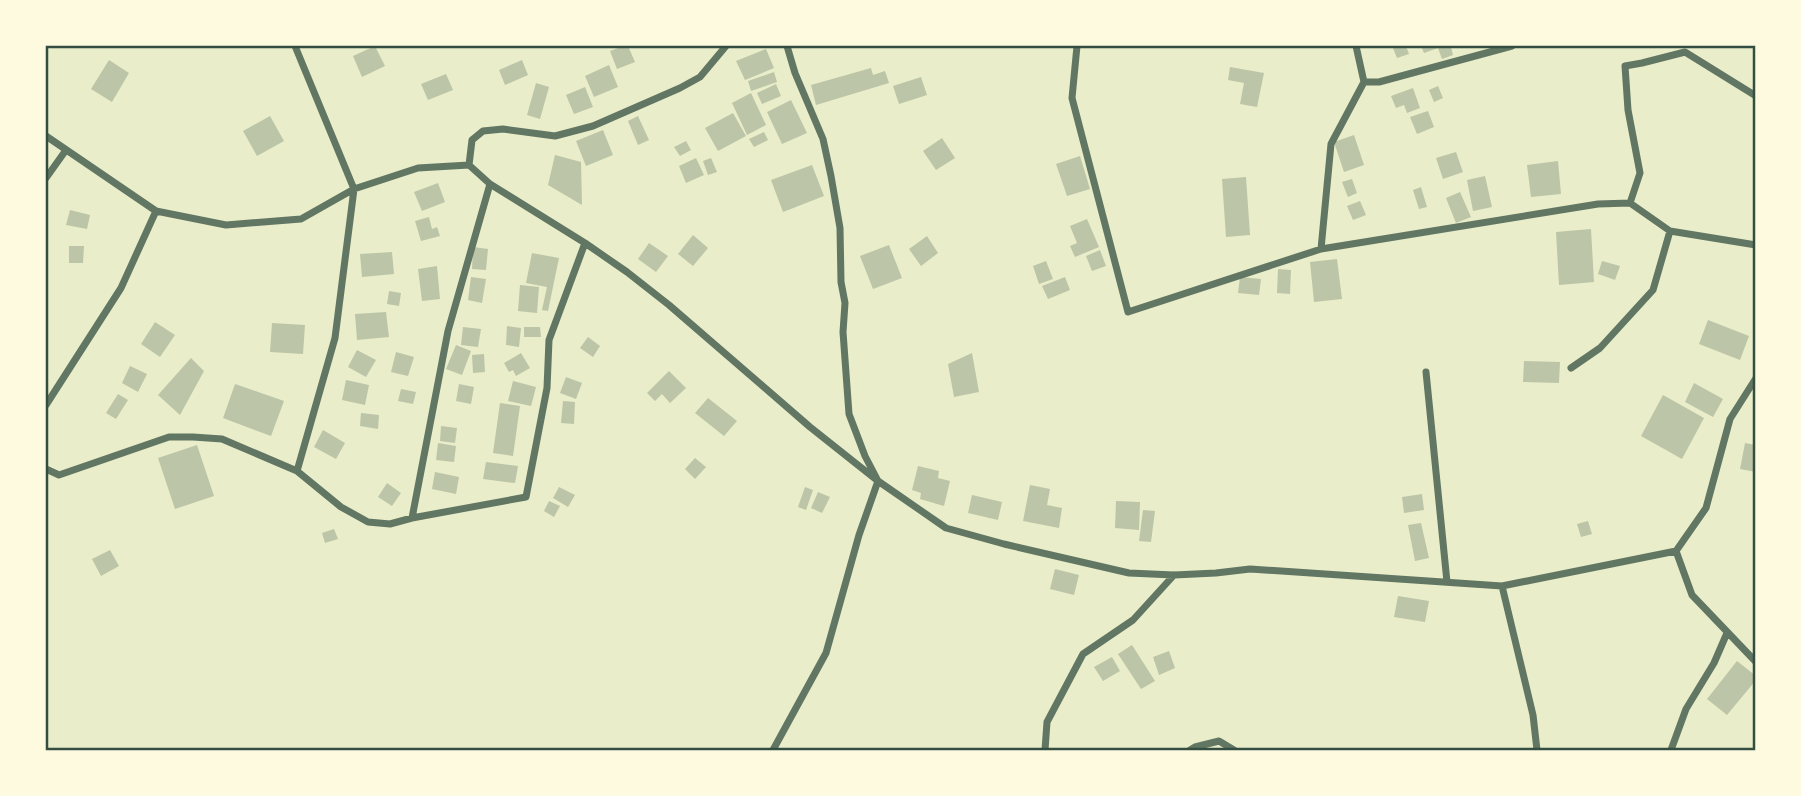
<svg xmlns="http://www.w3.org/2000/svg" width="1801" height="796" font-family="Bitter,serif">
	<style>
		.building { fill: #bcc5a7 }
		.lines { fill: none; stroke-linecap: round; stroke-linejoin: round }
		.minor { stroke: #617663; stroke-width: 7 }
		.neatline { fill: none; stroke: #344e41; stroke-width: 2.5 }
	</style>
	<rect width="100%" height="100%" fill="#e9edc9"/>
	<!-- building -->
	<path class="building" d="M375 46 385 66 362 77 353 56Z
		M624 46H628L635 62 617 69 610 51Z
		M1399 46H1406L1409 54 1397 58 1393 48Z
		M1421 46H1455L1451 47 1453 55 1442 59 1438 48 1424 53Z
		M766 49 774 68 745 80 736 61Z
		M109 60 129 73 112 102 91 89Z
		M522 60 528 75 505 85 499 70Z
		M609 65 618 87 594 97 585 76Z
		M1230 67 1264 73 1257 107 1240 104 1244 83 1228 80Z
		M871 68 873 75 885 71 889 83 816 105 811 85Z
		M774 72 777 82 751 91 748 81Z
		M446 74 453 90 428 100 421 84Z
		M921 77 927 95 899 104 893 86Z
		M536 83 549 87 540 119 527 115Z
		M776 84 781 96 762 104 757 93Z
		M1438 86 1443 98 1434 102 1429 90Z
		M585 87 593 107 574 114 566 95Z
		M1413 88 1420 108 1407 113 1404 105 1396 108 1391 96Z
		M751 93 766 125 747 135 732 103Z
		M791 100 807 133 782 144 767 112Z
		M1428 111 1434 127 1417 134 1410 117Z
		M733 113 746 136 718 151 705 128Z
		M270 116 284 141 257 156 243 131Z
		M638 116 649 140 638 145 628 121Z
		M603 130 613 155 586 166 576 141Z
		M764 132 768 140 754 147 749 139Z
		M1354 135 1364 165 1344 172 1334 142Z
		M942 138 955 158 936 170 923 151Z
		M686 141 691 150 680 156 674 147Z
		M1456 152 1463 172 1443 179 1436 158Z
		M555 155 581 162 582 205 548 185Z
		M1080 156 1090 189 1067 196 1056 164Z
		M696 158 704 175 686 183 679 166Z
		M711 158 717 172 708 175 703 161Z
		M1558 161 1561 194 1531 197 1527 165Z
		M812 165 824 196 783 212 771 180Z
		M1485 176 1492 207 1473 211 1467 180Z
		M1246 177 1250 235 1226 237 1222 179Z
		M1352 179 1357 193 1348 197 1342 182Z
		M438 183 445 202 422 211 414 192Z
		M1421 187 1427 207 1419 209 1413 190Z
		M1460 192 1471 217 1456 223 1446 198Z
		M1360 201 1366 215 1353 220 1347 206Z
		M70 210 90 215 87 229 66 225Z
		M429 217 432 229 437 227 440 236 421 241 415 221Z
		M1087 219 1099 247 1075 257 1070 246 1077 243 1070 226Z
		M1591 229 1594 282 1559 285 1556 232Z
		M693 235 708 248 693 266 678 254Z
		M927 236 938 253 921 266 909 249Z
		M649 243 668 256 656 272 638 259Z
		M889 245 902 278 873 289 860 256Z
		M69 246H84L83 263H69Z
		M473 247 488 249 486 270 472 269Z
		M1100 250 1106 266 1092 271 1086 256Z
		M392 252 394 274 362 277 360 254Z
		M532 253 559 258 548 311 542 310 547 287 526 283Z
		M1337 259 1342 299 1314 302 1310 262Z
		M1046 261 1053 279 1039 284 1033 266Z
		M1602 261 1620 266 1615 280 1598 274Z
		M437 266 440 299 422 301 418 269Z
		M1278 269 1291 270 1290 294 1277 293Z
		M471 277 486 279 482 303 468 300Z
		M1065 277 1070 290 1048 299 1042 286Z
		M1240 277 1261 279 1259 295 1238 293Z
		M520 285 539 287 537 313 518 311Z
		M389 291 401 293 399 306 387 304Z
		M386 312 389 337 357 340 355 314Z
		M1708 320 1749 336 1740 360 1699 344Z
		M155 322 175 335 160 357 141 344Z
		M272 323 305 325 303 354 270 352Z
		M507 326 521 328 519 347 506 345Z
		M463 327 481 329 478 347 461 345Z
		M524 327H540L541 337H524Z
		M588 337 600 346 593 357 580 348Z
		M456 345 471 351 462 375 446 369Z
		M357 350 376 360 366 377 348 367Z
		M396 352 414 357 408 376 391 372Z
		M521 353 530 368 516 376 513 370 509 372 504 363Z
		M972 353 979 392 954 397 948 364Z
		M484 354 485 372 473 373 472 355Z
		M191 358 204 371 180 415 158 395Z
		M1524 361 1560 362 1559 383 1523 382Z
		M130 366 147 374 138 392 122 383Z
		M669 371 686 388 670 403 662 394 655 401 647 393Z
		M566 377 582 383 576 399 560 393Z
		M346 380 369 385 365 405 342 400Z
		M513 381 536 387 531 406 508 401Z
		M1694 383 1723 399 1713 417 1685 402Z
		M235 384 284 401 271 436 223 418Z
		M459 384 474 387 471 404 456 401Z
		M401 389 416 392 413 404 398 401Z
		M118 394 128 400 116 419 106 413Z
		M1663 395 1704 418 1682 459 1641 436Z
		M708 398 737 421 724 436 695 413Z
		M563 401 575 402 574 424 561 423Z
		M500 403 520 406 513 456 493 453Z
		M361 413 379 415 378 429 360 426Z
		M441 426 457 428 455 443 440 441Z
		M323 430 345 443 336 459 314 447Z
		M438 443 456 446 454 462 436 460Z
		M1745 443 1756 445V472L1740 469Z
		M197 445 214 496 175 509 158 458Z
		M695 458 706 467 695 479 685 469Z
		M486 462 518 466 515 483 483 479Z
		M918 466 939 471 938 478 950 481 944 506 920 499 921 493 912 490Z
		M435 472 459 477 456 494 432 489Z
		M387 483 401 493 392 506 378 497Z
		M1030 485 1050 489 1047 505 1062 508 1059 528 1023 521Z
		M559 487 575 495 568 507 553 498Z
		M805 487 813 490 806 510 798 507Z
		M818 492 830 497 822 513 811 508Z
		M1422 494 1424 510 1404 513 1402 497Z
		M972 495 1002 502 998 520 968 513Z
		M549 501 560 506 554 517 544 511Z
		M1116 501 1140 502 1139 530 1115 528Z
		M1143 510 1155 511 1151 542 1139 541Z
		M1588 521 1592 534 1581 537 1577 524Z
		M1421 523 1429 558 1415 561 1408 525Z
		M334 529 338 539 325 543 322 533Z
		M110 550 119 566 101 576 92 559Z
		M1055 569 1079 575 1074 595 1050 589Z
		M1398 596 1429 601 1425 622 1394 617Z
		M1132 645 1155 681 1141 689 1118 654Z
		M1169 651 1175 668 1159 675 1153 657Z
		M1112 657 1120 671 1103 681 1094 667Z
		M1737 661 1756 676V680L1727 715 1707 699Z"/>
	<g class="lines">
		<!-- minor -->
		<path class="minor" d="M295 46 354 189 335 338 297 471
			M1077 46 1072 98 1128 312 1321 249 1598 204 1630 203 1640 173 1628 110 1625 66 1642 63 1685 52 1756 96
			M1364 82H1379L1512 46
			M46 136 156 211 226 225 301 219 354 189 418 168 469 165 490 184 585 243 627 272 669 305 810 427 878 481 946 528 1004 544 1129 573 1174 575 1216 573 1250 569 1502 586 1676 551 1706 508 1730 419 1756 378
			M469 165 472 140 483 131 503 129 555 136 593 126 680 88 700 77 726 46
			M46 178 66 150
			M1630 203 1670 231
			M1321 249 1331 144 1364 82 1356 46
			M1571 368 1600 348 1653 290 1670 231 1756 245
			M1426 372 1447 582
			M46 405 121 288 156 211
			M46 469 59 475 169 437H193L222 439 297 471 341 507 368 522 390 524 412 518 526 497 547 388 549 340 585 243
			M412 518 448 331 490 184
			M1676 551 1692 595 1756 662
			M1502 586 1533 715 1537 750
			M773 750 826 653 859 535 878 481 865 456 849 414 843 332 845 303 841 282 840 228 831 176 823 139 795 73 787 46
			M1045 750 1047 722 1083 654 1133 620 1174 575
			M1190 750 1195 747 1219 741 1234 750
			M1671 750 1686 709 1714 663 1727 633"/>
	</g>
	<!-- border -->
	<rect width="1801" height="796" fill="none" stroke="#fefae0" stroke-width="94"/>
	<rect x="47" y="47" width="1707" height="702" class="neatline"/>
</svg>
